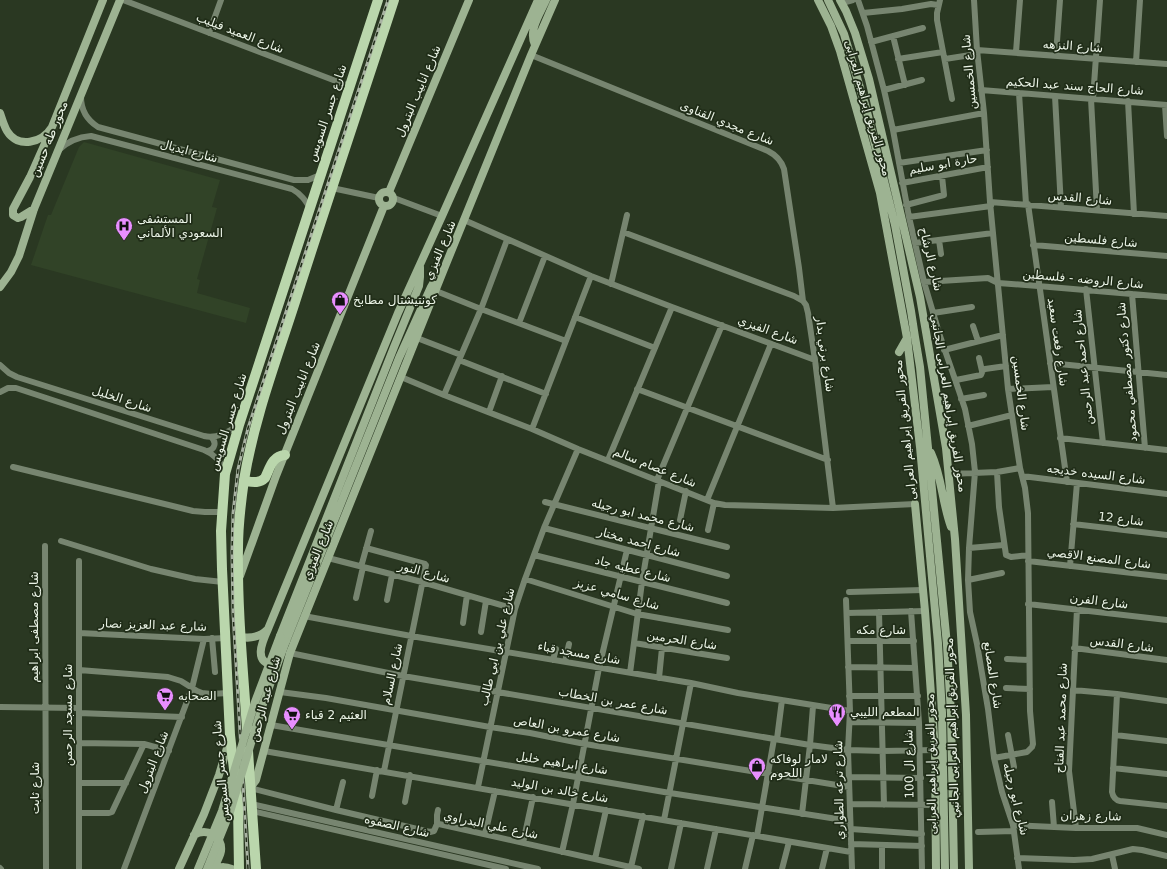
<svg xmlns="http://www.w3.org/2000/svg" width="1167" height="869" font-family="'DejaVu Sans','Noto Sans Arabic',sans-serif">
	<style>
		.built { fill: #314327 }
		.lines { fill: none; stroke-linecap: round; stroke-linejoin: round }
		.street { stroke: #778570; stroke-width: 6 }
		.secondary { stroke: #9db392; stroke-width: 8 }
		.primary { stroke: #bad6ac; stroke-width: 10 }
		.rail-casing { stroke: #a9b3a3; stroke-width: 3 }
		.rail { stroke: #202d18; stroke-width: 1.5; stroke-dasharray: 4.5; stroke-linecap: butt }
		.secondary-bridge { stroke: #9db392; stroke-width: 8 }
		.labels { text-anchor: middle; stroke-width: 3.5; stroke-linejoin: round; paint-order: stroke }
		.street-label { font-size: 12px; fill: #eaf3e6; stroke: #202d18 }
		.poi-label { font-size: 12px; fill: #eaf3e6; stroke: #202d18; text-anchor: start }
	</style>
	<rect width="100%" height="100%" fill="#2a3822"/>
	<!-- built -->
	<path class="built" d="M84 142 220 180 212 207 217 208 197 279 200 280 197 293 250 308 246 323 31 265 48 215H51L79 147Z"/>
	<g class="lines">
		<!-- street -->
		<path class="street" d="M123 0 349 86
			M858 0 867 26 884 90 893 130 909 217 924 282 940 336 959 391 965 409 972 444 975 472 969 548 968 580 970 612 977 644 988 709 994 758 1002 792 1013 825 1019 869
			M940 0 937 13V20L952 99
			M974 0 977 50 984 113 990 202 1008 389 1020 468 1025 488 1028 513 1030 711 1033 744 1032 747 1027 752 994 758
			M842 3 853 0
			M863 13 902 9 931 4 938 5
			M209 33 221 0
			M893 36 905 85
			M871 42 923 28
			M977 50 1167 64
			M1016 52 1020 0
			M531 55 768 151C776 155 781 160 784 169L799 268 803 301
			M1056 55 1060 0
			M898 59 943 52
			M945 59 977 54
			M1136 62 1140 0
			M884 90 922 80
			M981 90 1167 105
			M1019 93 1026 204
			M1055 96 1061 207
			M81 97C81 111 87 120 98 127L294 180H308L320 175
			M1091 99 1097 210
			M1093 99 1100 0
			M1128 101 1134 214
			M1165 105 1167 136
			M893 130 984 113
			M59 150C68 141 78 137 91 136L292 189C301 194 305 200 310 208
			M899 163 987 150
			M902 183 988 167
			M332 188 379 198
			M394 198 442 216
			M990 202 1167 216
			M1028 204 1067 482
			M906 205 944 195 942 176
			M909 217 991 206
			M464 220 591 276 672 307 815 360
			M623 232 794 296 803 301 806 305 808 313 815 360 833 508
			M939 240 941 254
			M915 243 993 233
			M1033 245 1167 256
			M924 282 988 278 998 283 1038 286 1167 297
			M611 284 627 215
			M1086 289 1103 443
			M436 291 481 309 507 240
			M1132 294 1145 448
			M933 313 972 307
			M575 317 655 348
			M519 323 545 256
			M973 326 978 341
			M417 338 461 355
			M944 350 1003 335
			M979 358 982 371
			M459 360 546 394
			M1050 363 1167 375
			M0 365 9 373 17 377 204 436C217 439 228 432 239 425
			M401 377 444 395 532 429 578 449 714 503 725 505 833 508 915 504
			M956 380 981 375 983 370 985 369 1006 366
			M637 389 828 460
			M1008 389 1053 387
			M0 392 8 388H16L204 450C214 454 221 461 225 472
			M444 395 481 309 566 341
			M961 399 984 395
			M489 412 502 376
			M968 426 1012 415
			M532 429 591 276
			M1060 438 1167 450
			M208 451C215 449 217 442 211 437
			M608 460 672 307
			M13 467 193 511 205 512H222
			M997 472 999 507 1006 555 1011 557 1028 555
			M949 474 997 472 1020 468
			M1022 476 1167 494
			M657 480 722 325
			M707 500 771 344
			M545 502 727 547
			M680 520 686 491
			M1073 524 1167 535
			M544 528 727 576
			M708 530 714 503
			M61 541 151 569 195 579 223 582
			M45 546 46 869
			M366 548 425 564 426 565 384 771
			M969 548 1004 545
			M534 555 727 603
			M328 558 422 582 515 609
			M1028 561 1167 577
			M1070 566 1077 483
			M361 567 371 531
			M525 579 637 614 728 630
			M968 580 1002 573
			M849 592 923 590
			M356 598 363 567
			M387 600 392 575
			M846 600 850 711 848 750 852 869
			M1028 604 1167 620
			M911 611 919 723 922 869
			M879 612 884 805
			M847 613 925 611
			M304 616 411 636 691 683 738 693 850 711
			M463 623 467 595
			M481 632 486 601
			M79 633 204 639 226 638
			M212 638 215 672
			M848 641H914
			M634 643 727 658
			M1074 648 1167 660
			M290 653 403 676 810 745 848 750 883 751 935 750
			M1007 659 1029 660
			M553 660 556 649
			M565 662 569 644
			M848 667 915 668
			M79 670 168 677 181 681 197 691 202 693 211 694 228 693
			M630 673 642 582 659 481
			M659 678 662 648
			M1006 688 1030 689
			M1073 690 1117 694 1167 701
			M280 692 326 698 490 727 530 733 585 744 849 787
			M1117 694 1112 792C1113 797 1115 800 1120 801L1167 806
			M849 696H918
			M0 707 79 708
			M79 713 182 717
			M850 722 919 723
			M271 725 670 793 850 821
			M1008 735 1014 767
			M1115 735 1167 741
			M777 739 782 700
			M79 743 144 744 169 751
			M264 751C460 784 655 820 851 852
			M1113 768 1167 774
			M849 777 921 778
			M79 783H126
			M478 787 515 609 525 579 544 528 578 449
			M250 788 336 810 430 832 434 831 437 824H439L639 869
			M372 796 377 770
			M405 802 410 775
			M1052 802 1054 827
			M251 804 538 869
			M850 804 935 805
			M336 810 343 782
			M252 811 506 869
			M79 813H109L112 812 144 744
			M802 814 810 745 813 706
			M664 820 691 683
			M437 824V815L438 810
			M1013 825 1076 828H1137L1167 835
			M1076 828 1069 771 1077 609
			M851 829 922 834
			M978 832 1014 831
			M485 834 495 791
			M757 836 774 739
			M523 843 533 797
			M851 844 922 846
			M882 845V869
			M562 852 573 804 599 668 627 550
			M1112 855 1115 869
			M1017 858 1074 860 1092 859 1133 849 1142 850 1167 856
			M595 859 606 810
			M631 867 643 816
			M0 868 1 869
			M79 869V561
			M124 869 192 688 204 639
			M671 869 681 823
			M707 869 716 829
			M745 869 753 835
			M782 869 789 842
			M822 869 827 848"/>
		<!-- secondary -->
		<path class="secondary" d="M818 0 831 26 840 51 880 193 907 338 920 447 938 643 942 713 945 869
			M828 0 844 34 866 108 895 225 911 311 915 337 920 367 928 448 947 645 951 714 954 869
			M840 0 846 11 855 33 869 79 920 297 946 448 955 539 966 715 969 869
			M535 45C528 30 540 14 546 0
			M0 113C2 119 4 126 7 131 18 149 42 143 52 127L103 0
			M379 199a7 7 0 1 1 14 0a7 7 0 1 1-14 0Z
			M389 192 469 0
			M34 209 21 217 18 218 13 215V209L30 177 50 132
			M0 287 11 272 19 256 34 209 120 0
			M899 352 907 338
			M931 453C942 477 942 502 951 527
			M915 504 925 611 935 750 936 869
			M240 576 276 476 384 206
			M268 629C262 642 252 664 276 665
			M280 636 394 347 419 286 420 277V267
			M241 637C252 639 261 636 268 629L398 313 442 216 538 0
			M286 641 399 358 431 287 438 275
			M250 788 256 780 290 653 444 269 531 55 555 0
			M194 835C206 828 223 835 221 851 220 857 216 863 213 869
			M179 869 204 814 219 775 230 738
			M216 869C222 866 226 867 232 869"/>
		<!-- primary -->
		<path class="primary" d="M244 481C252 482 259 484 265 478 270 468 272 456 285 455
			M247 729C243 669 237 608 238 548 238 527 241 501 244 480 254 419 276 361 295 302 327 201 361 101 394 0
			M248 751 256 869
			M239 869 238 804 230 735 222 569 221 531 225 474 239 425 378 0"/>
		<!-- rail casing -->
		<g class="rail-casing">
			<path id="rail" d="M248 869 233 613 232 552 233 513 238 469 248 428 388 0"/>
		</g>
		<!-- rail -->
		<use href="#rail" class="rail"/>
		<!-- secondary-bridge -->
		<path class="secondary-bridge" d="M198 869 222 811 255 702 280 636
			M207 869 230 812 263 704 286 641"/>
	</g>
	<!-- icons -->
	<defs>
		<g id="hospital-pin" transform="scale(0.9)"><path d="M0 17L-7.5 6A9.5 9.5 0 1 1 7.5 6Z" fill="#e88eff" stroke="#202d18"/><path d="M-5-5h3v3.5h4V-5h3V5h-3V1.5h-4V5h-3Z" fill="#111"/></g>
		<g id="shop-pin" transform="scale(0.9)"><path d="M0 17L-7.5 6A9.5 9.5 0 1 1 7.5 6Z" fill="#e88eff" stroke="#202d18"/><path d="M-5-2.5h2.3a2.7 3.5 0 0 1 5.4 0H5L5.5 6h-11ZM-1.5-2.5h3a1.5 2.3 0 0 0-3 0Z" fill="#111"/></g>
		<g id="supermarket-pin" transform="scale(0.9)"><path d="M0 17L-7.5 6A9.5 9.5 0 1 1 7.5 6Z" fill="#e88eff" stroke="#202d18"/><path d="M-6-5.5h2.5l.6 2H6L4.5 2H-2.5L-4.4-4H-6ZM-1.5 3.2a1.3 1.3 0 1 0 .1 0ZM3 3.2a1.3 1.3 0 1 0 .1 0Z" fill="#111"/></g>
		<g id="restaurant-pin" transform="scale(0.9)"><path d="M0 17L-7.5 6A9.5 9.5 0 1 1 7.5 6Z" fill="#e88eff" stroke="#202d18"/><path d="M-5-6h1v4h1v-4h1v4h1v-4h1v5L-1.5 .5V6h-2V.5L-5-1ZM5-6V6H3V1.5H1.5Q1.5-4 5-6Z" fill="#111"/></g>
	</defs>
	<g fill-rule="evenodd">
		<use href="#hospital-pin" x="124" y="226"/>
		<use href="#shop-pin" x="340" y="300"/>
		<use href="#supermarket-pin" x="165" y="696"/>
		<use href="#restaurant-pin" x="837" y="712"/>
		<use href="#supermarket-pin" x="292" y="715"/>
		<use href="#shop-pin" x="757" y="766"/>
	</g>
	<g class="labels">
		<!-- street labels -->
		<g class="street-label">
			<text transform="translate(240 33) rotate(21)" y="4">شارع العميد فيليب</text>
			<text transform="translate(1073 46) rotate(4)" y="4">شارع النزهه</text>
			<text transform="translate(969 72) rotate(-95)" y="4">شارع الخمسين</text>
			<text transform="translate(1075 86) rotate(4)" y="4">شارع الحاج سند عبد الحكيم</text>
			<text transform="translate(418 91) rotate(-67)" y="4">شارع انابيب البترول</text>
			<text transform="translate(868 108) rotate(74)" y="4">محور الفريق إبراهيم العرابى</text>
			<text transform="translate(327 113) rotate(-72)" y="4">شارع جسر السويس</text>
			<text transform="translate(727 123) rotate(22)" y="4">شارع مجدي القناوى</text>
			<text transform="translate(49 139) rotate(-68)" y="4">محور طه حسين</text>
			<text transform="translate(189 151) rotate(15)" y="4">شارع ايديال</text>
			<text transform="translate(943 164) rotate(-10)" y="4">حارة ابو سليم</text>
			<text transform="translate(1080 198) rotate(5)" y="4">شارع القدس</text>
			<text transform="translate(1101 240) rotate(5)" y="4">شارع فلسطين</text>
			<text transform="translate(440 250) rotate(-67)" y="4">شارع الفيزي</text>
			<text transform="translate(931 259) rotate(76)" y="4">شارع الرشاح</text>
			<text transform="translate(1083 279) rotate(5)" y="4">شارع الروضه - فلسطين</text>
			<text transform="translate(768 330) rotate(20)" y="4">شارع الفيزي</text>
			<text transform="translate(1058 342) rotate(82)" y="4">شارع رفعت سعيد</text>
			<text transform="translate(825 354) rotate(82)" y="4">شارع برتي بدار</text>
			<text transform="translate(1083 367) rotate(-96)" y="4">شارع احمد عبد الرحمن</text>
			<text transform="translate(1127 372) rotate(-95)" y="4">شارع دكتور مصطفي محمود</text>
			<text transform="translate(298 388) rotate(-68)" y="4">شارع انابيب البترول</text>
			<text transform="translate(1021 393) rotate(83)" y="4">شارع الخمسين</text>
			<text transform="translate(122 399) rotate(18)" y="4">شارع الخليل</text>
			<text transform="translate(949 403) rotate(81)" y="4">محور الفريق إبراهيم العرابى الجانبي</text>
			<text transform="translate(228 422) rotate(-73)" y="4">شارع جسر السويس</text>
			<text transform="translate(905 430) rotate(-96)" y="4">محور الفريق إبراهيم العرابى</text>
			<text transform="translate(655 467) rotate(22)" y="4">شارع عصام سالم</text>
			<text transform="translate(1096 474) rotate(7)" y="4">شارع السيده خديجه</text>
			<text transform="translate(643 515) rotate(14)" y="4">شارع محمد ابو رجيله</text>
			<text transform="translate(1121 519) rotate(7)" y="4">شارع 12</text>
			<text transform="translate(639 542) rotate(15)" y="4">شارع احمد مختار</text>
			<text transform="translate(318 550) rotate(-68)" y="4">شارع الفيزي</text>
			<text transform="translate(1099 558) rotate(7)" y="4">شارع المصنع الاقصي</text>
			<text transform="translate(633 569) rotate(14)" y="4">شارع عطيه جاد</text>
			<text transform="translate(424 572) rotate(15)" y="4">شارع النور</text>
			<text transform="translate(617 594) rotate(16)" y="4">شارع سامي عزيز</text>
			<text transform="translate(1099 601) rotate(7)" y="4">شارع الفرن</text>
			<text transform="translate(153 625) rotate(2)" y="4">شارع عبد العزيز نصار</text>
			<text transform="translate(34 627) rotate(-90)" y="4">شارع مصطفى ابراهيم</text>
			<text x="881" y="634">شارع مكه</text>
			<text transform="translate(682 640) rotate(9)" y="4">شارع الحرمين</text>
			<text transform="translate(1122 644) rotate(7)" y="4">شارع القدس</text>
			<text transform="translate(497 647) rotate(-77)" y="4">شارع علي بن ابي طالب</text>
			<text transform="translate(579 653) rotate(10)" y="4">شارع مسجد قباء</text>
			<text transform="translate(392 674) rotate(-78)" y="4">شارع السلام</text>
			<text transform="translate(993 675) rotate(81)" y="4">شارع المصانع</text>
			<text transform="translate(265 699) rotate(-75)" y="4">شارع عبد الرحمن</text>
			<text transform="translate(613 701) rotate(10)" y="4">شارع عمر بن الخطاب</text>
			<text transform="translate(68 715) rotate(-90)" y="4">شارع مسجد الرحمن</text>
			<text transform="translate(1061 718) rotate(-88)" y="4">شارع محمد عبد الفتاح</text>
			<text transform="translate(952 728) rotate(-92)" y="4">محور الفريق إبراهيم العرابى الجانبي</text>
			<text transform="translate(567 729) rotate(10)" y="4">شارع عمرو بن العاص</text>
			<text transform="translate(153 762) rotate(-69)" y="4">شارع البترول</text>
			<text transform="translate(562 763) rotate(9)" y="4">شارع ابراهيم خليل</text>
			<text transform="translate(909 764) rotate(-91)" y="4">شارع ال 100</text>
			<text transform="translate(931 764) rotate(-91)" y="4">محور الفريق إبراهيم العرابى</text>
			<text transform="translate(221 771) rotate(-95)" y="4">شارع جسر السويس</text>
			<text transform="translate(35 788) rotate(-90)" y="4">شارع ثابت</text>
			<text transform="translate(560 790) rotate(10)" y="4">شارع خالد بن الوليد</text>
			<text transform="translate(839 790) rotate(-91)" y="4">شارع ترعه الطواري</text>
			<text transform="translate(1016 799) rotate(76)" y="4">شارع ابو رجيله</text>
			<text transform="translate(1091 816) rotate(1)" y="4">شارع زهران</text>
			<text transform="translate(491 825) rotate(12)" y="4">شارع علي البدراوي</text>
			<text transform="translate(397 826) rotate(13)" y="4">شارع الصفوه</text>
		</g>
		<!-- poi labels -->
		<g class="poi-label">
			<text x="137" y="223">المستشفى<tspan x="137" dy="14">السعودي الألماني</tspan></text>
			<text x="353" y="304">كونتيشتال مطابخ</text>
			<text x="178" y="700">الصحابه</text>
			<text x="850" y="716">المطعم الليبي</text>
			<text x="305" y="719">العثيم 2 قباء</text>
			<text x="770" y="763">لامار لوفاكه<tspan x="770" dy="14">اللحوم</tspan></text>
		</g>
	</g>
</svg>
